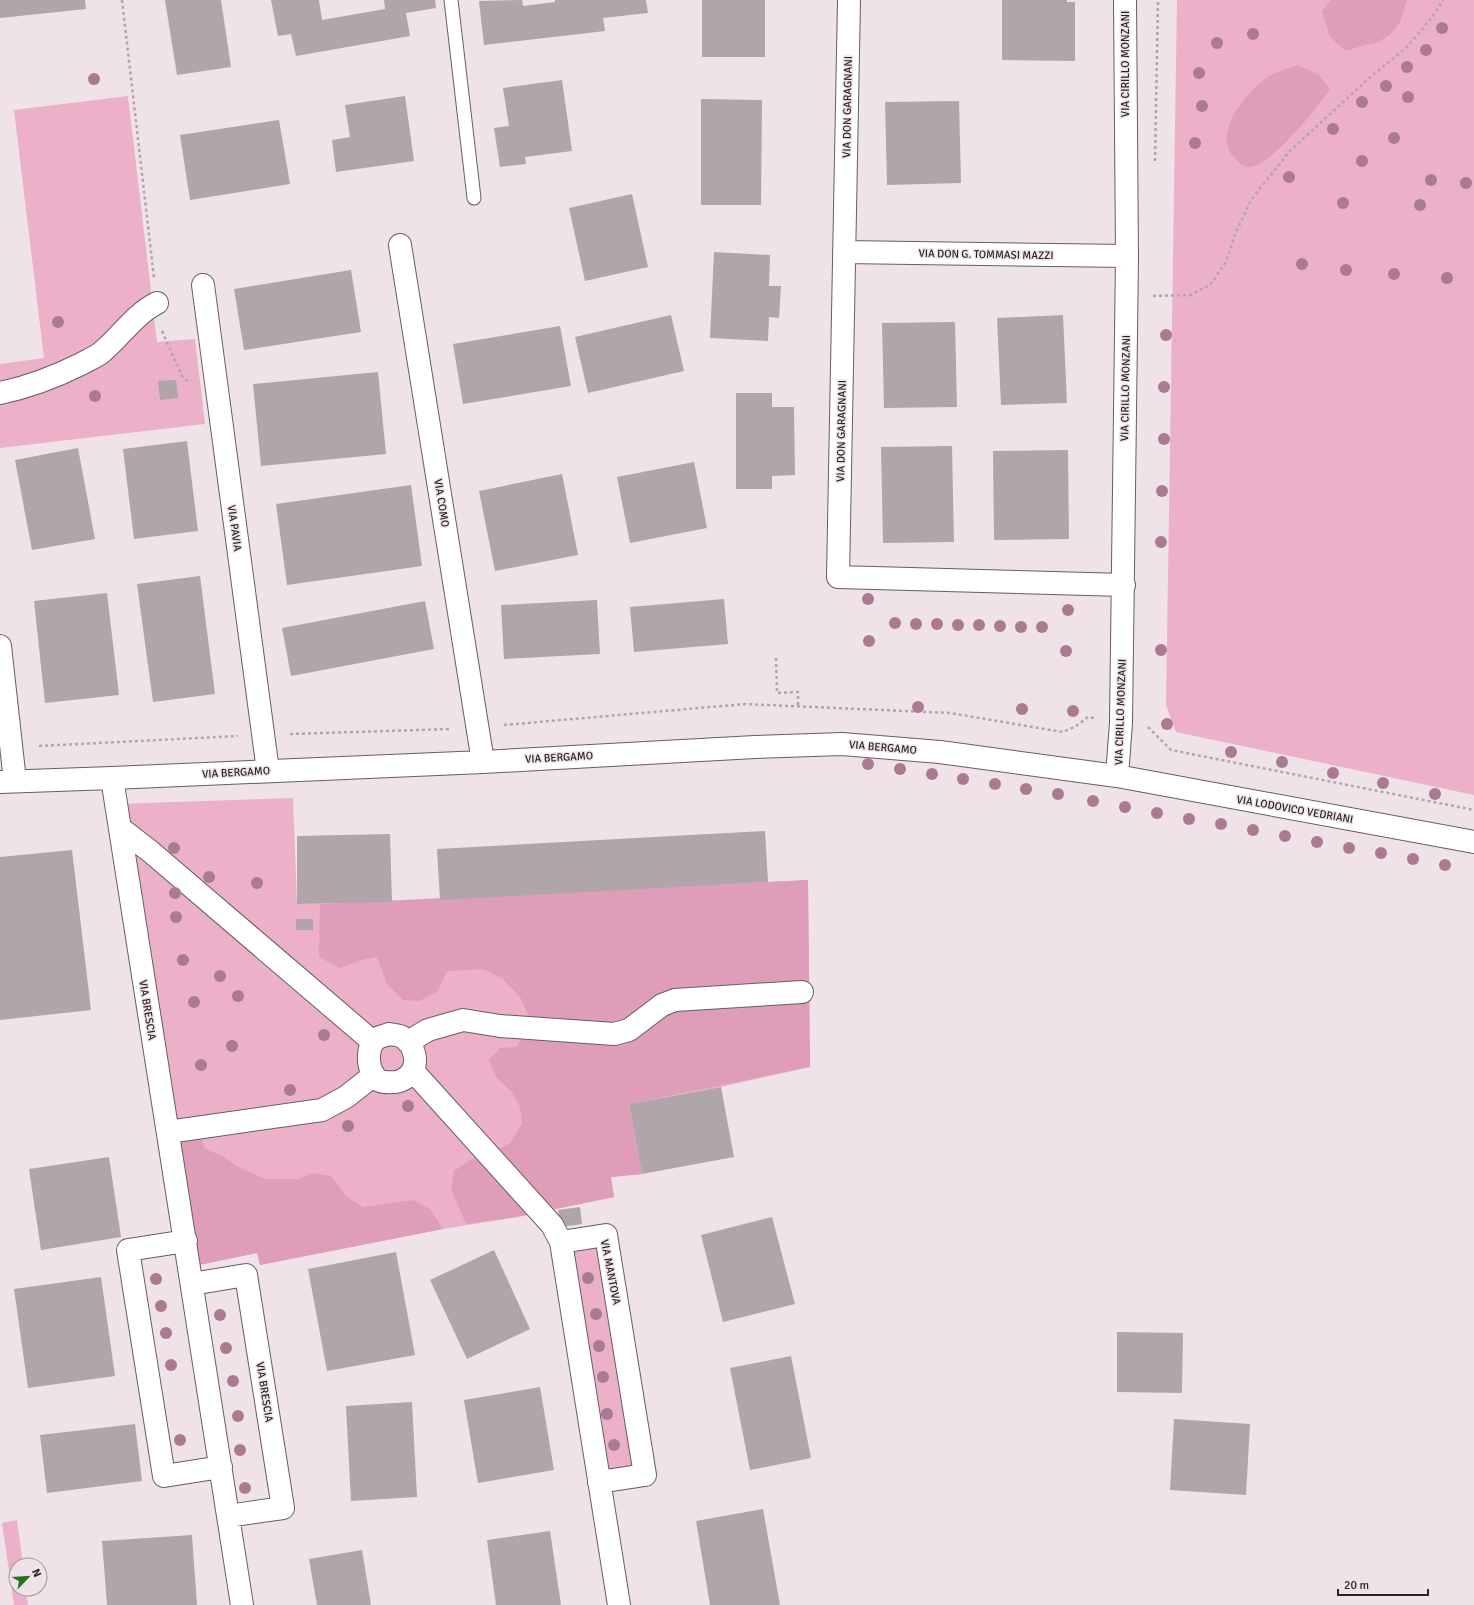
<svg xmlns="http://www.w3.org/2000/svg" width="1474" height="1605" font-family="Signika,sans-serif">
	<style>
		.green { fill: #ecb0c9 }
		.forest { fill: #e09db9 }
		.building { fill: #b0a5a9 }
		.lines { fill: none; stroke-linecap: round; stroke-linejoin: round }
		.lane-casing { stroke: #675d61; stroke-width: 15 }
		.street-casing { stroke: #675d61; stroke-width: 24 }
		.path { stroke: #b1a7ab; stroke-width: 2.5; stroke-dasharray: 3 3; stroke-linecap: butt }
		.lane { stroke: #fff; stroke-width: 13 }
		.street { stroke: #fff; stroke-width: 22 }
		.tree { fill: #aa7a92 }
		.labels { text-anchor: middle; stroke-width: 3; stroke-linejoin: round; paint-order: stroke }
		.street-label { font-size: 11px; fill: #282426; stroke: #efe3e7 }
	</style>
	<rect width="100%" height="100%" fill="#efe3e7"/>
	<!-- green -->
	<path class="green" d="M1177 0H1474V795L1176 732 1166 705Z
		M128 96 157 342 195 339 205 424 0 448V364L44 358 14 110Z
		M293 798 297 904 392 902 808 880 810 1067 721 1087 629 1104 642 1174 611 1177 614 1197 518 1217 443 1229 260 1265 257 1253 189 1267 116 804Z
		M606 1235 645 1475 599 1482 561 1242Z
		M17 1520 23 1565H16V1589H26L28 1605H14L2 1523Z"/>
	<!-- forest -->
	<path class="forest" d="M1331 0H1407L1400 22 1390 35 1376 43 1364 45 1346 51 1330 37 1322 11Z
		M1298 65 1319 75 1330 89C1318 107 1271 166 1250 167 1242 167 1238 162 1233 156 1212 132 1249 89 1269 76 1278 71 1289 68 1298 65Z
		M808 880 810 1067 629 1104 642 1174 611 1177 614 1197 517 1217 466 1224 451 1189 454 1171 470 1160 499 1149 510 1143 522 1124 520 1107 511 1091 496 1077 489 1060 500 1048 516 1047 529 1028 530 1019 520 997 503 979 483 969 447 971 437 992 419 1001 403 1000 387 984 377 957 361 960 340 968 319 957 320 904Z
		M199 1128 204 1148 224 1157 240 1168 266 1179H300L311 1173 331 1176 347 1197 363 1207 413 1200 430 1209 443 1229 260 1265 257 1253 189 1267 168 1132Z"/>
	<!-- building -->
	<path class="building" d="M0 0H85L86 9 0 18Z
		M165 0H221L231 67 177 75Z
		M271 0H319L322 20 385 9 384 0H435L436 8 406 13 410 36 296 56 291 34 278 36Z
		M522 0 523 6 555 2V0H646L648 13 603 18 605 31 484 45 479 1Z
		M702 0H765V57H702Z
		M1002 0H1067V2H1075V61L1002 60Z
		M562 80 572 151 525 157 526 164 500 167 494 128 509 126 503 88Z
		M405 96 414 161 336 172 332 140 350 137 345 105Z
		M701 99 762 100 761 205H701Z
		M959 101 961 183 887 185 885 102Z
		M279 120 290 184 190 200 180 135Z
		M632 194 648 267 585 281 569 208Z
		M714 252 770 255 769 286H781L779 318 769 317 768 341 710 338Z
		M351 270 361 332 244 350 234 289Z
		M671 315 684 371 588 393 575 337Z
		M1063 315 1067 403 1001 405 997 318Z
		M955 322 957 407 884 408 882 323Z
		M560 326 571 386 463 404 453 344Z
		M378 372 386 454 261 466 253 384Z
		M176 380 178 398 160 400 158 381Z
		M736 393H772V407H794L795 475 772 476V489H736Z
		M187 441 198 531 134 539 123 449Z
		M952 446 954 542 883 543 881 447Z
		M78 448 95 539 32 550 15 460Z
		M1068 450 1069 539 994 540 993 451Z
		M694 462 707 528 630 543 617 477Z
		M562 474 578 555 495 571 479 491Z
		M411 485 422 566 287 585 276 504Z
		M200 576 215 694 153 702 137 584Z
		M107 593 119 695 45 703 34 601Z
		M724 599 728 644 634 652 630 607Z
		M597 600 600 654 504 659 501 605Z
		M425 601 434 649 291 676 282 628Z
		M765 831 768 882 440 900 437 849Z
		M390 834 392 902 297 904V836Z
		M72 850 91 1010 0 1020V857Z
		M296 919H313V930H296Z
		M721 1087 734 1157 642 1174 629 1104Z
		M109 1157 121 1237 41 1250 29 1169Z
		M580 1207 582 1224 561 1227 558 1210Z
		M772 1217 795 1304 723 1322 701 1235Z
		M494 1250 530 1329 467 1359 430 1280Z
		M396 1252 415 1355 327 1371 308 1269Z
		M101 1277 115 1376 28 1388 14 1289Z
		M1117 1332 1183 1333 1182 1393 1117 1392Z
		M791 1356 811 1458 750 1470 730 1368Z
		M540 1387 554 1470 478 1483 464 1400Z
		M412 1402 417 1497 351 1501 346 1406Z
		M1174 1419 1250 1424 1246 1495 1170 1490Z
		M135 1424 142 1481 47 1493 40 1435Z
		M763 1509 780 1605H710L696 1521Z
		M550 1531 561 1605H496L487 1540Z
		M192 1535 197 1605H107L102 1541Z
		M362 1550 371 1605H317L309 1559Z"/>
	<g class="lines">
		<!-- lane casing -->
		<g class="lane-casing">
			<path id="lane" d="M451 0 474 198"/>
		</g>
		<!-- street casing -->
		<g class="street-casing">
			<path id="street" d="M849 0 838 577 1124 585
				M400 245 483 762
				M844 252 1127 256
				M203 285 268 771
				M0 393C29 387 55 377 81 364 88 360 96 357 102 352 121 336 135 314 157 303
				M0 646 15 781
				M1117 776 1121 723 1127 256 1125 0
				M112 778 242 1605
				M0 782 112 778 483 762 755 747 842 744 940 752 1117 776 1474 842
				M120 828 151 852 373 1042
				M389 1034C394 1035 400 1035 404 1038 414 1044 419 1063 411 1073 407 1078 402 1081 396 1082 391 1082 385 1083 380 1081 368 1075 366 1053 373 1042 376 1037 384 1036 389 1034Z
				M408 1042 428 1030 463 1020 500 1026 614 1034 629 1030 662 1005 675 1000 802 992
				M413 1071 552 1225 561 1242 619 1605
				M168 1132 322 1110 346 1097 374 1075
				M186 1241 128 1250 164 1476 221 1467
				M561 1242 606 1235 645 1475 599 1482
				M192 1284 246 1275 283 1508 228 1516"/>
		</g>
		<!-- path -->
		<path class="path" d="M122 0 154 278
			M1155 161 1158 0
			M1153 296 1191 295 1211 284 1226 262 1236 232 1251 200 1289 152 1367 80 1407 47 1433 16 1443 0
			M162 331 182 376 189 383
			M776 658 777 693 798 692V706
			M504 725 745 704 950 713 1063 732 1076 726 1088 717 1094 718
			M1148 727 1171 750 1474 810
			M290 734 451 729
			M39 746 238 736"/>
		<!-- lane -->
		<use href="#lane" class="lane"/>
		<!-- street -->
		<use href="#street" class="street"/>
	</g>
	<!-- trees -->
	<g class="tree">
		<circle cx="1442" cy="28" r="6"/>
		<circle cx="1253" cy="34" r="6"/>
		<circle cx="1217" cy="43" r="6"/>
		<circle cx="1426" cy="50" r="6"/>
		<circle cx="1407" cy="67" r="6"/>
		<circle cx="1199" cy="73" r="6"/>
		<circle cx="94" cy="79" r="6"/>
		<circle cx="1386" cy="86" r="6"/>
		<circle cx="1408" cy="97" r="6"/>
		<circle cx="1362" cy="102" r="6"/>
		<circle cx="1202" cy="106" r="6"/>
		<circle cx="1333" cy="129" r="6"/>
		<circle cx="1394" cy="138" r="6"/>
		<circle cx="1195" cy="143" r="6"/>
		<circle cx="1362" cy="161" r="6"/>
		<circle cx="1289" cy="177" r="6"/>
		<circle cx="1431" cy="180" r="6"/>
		<circle cx="1466" cy="183" r="6"/>
		<circle cx="1343" cy="203" r="6"/>
		<circle cx="1420" cy="205" r="6"/>
		<circle cx="1302" cy="264" r="6"/>
		<circle cx="1346" cy="270" r="6"/>
		<circle cx="1394" cy="274" r="6"/>
		<circle cx="1447" cy="278" r="6"/>
		<circle cx="58" cy="322" r="6"/>
		<circle cx="1166" cy="335" r="6"/>
		<circle cx="1164" cy="387" r="6"/>
		<circle cx="95" cy="396" r="6"/>
		<circle cx="1164" cy="439" r="6"/>
		<circle cx="1162" cy="491" r="6"/>
		<circle cx="1161" cy="542" r="6"/>
		<circle cx="868" cy="599" r="6"/>
		<circle cx="1068" cy="610" r="6"/>
		<circle cx="895" cy="623" r="6"/>
		<circle cx="916" cy="624" r="6"/>
		<circle cx="937" cy="624" r="6"/>
		<circle cx="958" cy="625" r="6"/>
		<circle cx="979" cy="625" r="6"/>
		<circle cx="1000" cy="626" r="6"/>
		<circle cx="1021" cy="627" r="6"/>
		<circle cx="1042" cy="627" r="6"/>
		<circle cx="869" cy="641" r="6"/>
		<circle cx="1161" cy="650" r="6"/>
		<circle cx="1066" cy="651" r="6"/>
		<circle cx="918" cy="707" r="6"/>
		<circle cx="1022" cy="709" r="6"/>
		<circle cx="1073" cy="711" r="6"/>
		<circle cx="1167" cy="724" r="6"/>
		<circle cx="1231" cy="752" r="6"/>
		<circle cx="1282" cy="762" r="6"/>
		<circle cx="868" cy="764" r="6"/>
		<circle cx="900" cy="769" r="6"/>
		<circle cx="1333" cy="773" r="6"/>
		<circle cx="932" cy="774" r="6"/>
		<circle cx="963" cy="779" r="6"/>
		<circle cx="1383" cy="783" r="6"/>
		<circle cx="995" cy="784" r="6"/>
		<circle cx="1026" cy="789" r="6"/>
		<circle cx="1058" cy="794" r="6"/>
		<circle cx="1435" cy="794" r="6"/>
		<circle cx="1093" cy="801" r="6"/>
		<circle cx="1125" cy="807" r="6"/>
		<circle cx="1157" cy="813" r="6"/>
		<circle cx="1189" cy="819" r="6"/>
		<circle cx="1221" cy="824" r="6"/>
		<circle cx="1253" cy="830" r="6"/>
		<circle cx="1285" cy="836" r="6"/>
		<circle cx="1317" cy="842" r="6"/>
		<circle cx="174" cy="848" r="6"/>
		<circle cx="1349" cy="848" r="6"/>
		<circle cx="1381" cy="853" r="6"/>
		<circle cx="1413" cy="859" r="6"/>
		<circle cx="1445" cy="865" r="6"/>
		<circle cx="209" cy="877" r="6"/>
		<circle cx="257" cy="883" r="6"/>
		<circle cx="175" cy="893" r="6"/>
		<circle cx="176" cy="917" r="6"/>
		<circle cx="183" cy="960" r="6"/>
		<circle cx="220" cy="976" r="6"/>
		<circle cx="238" cy="996" r="6"/>
		<circle cx="194" cy="1002" r="6"/>
		<circle cx="324" cy="1035" r="6"/>
		<circle cx="232" cy="1046" r="6"/>
		<circle cx="201" cy="1065" r="6"/>
		<circle cx="290" cy="1090" r="6"/>
		<circle cx="408" cy="1106" r="6"/>
		<circle cx="348" cy="1126" r="6"/>
		<circle cx="588" cy="1278" r="6"/>
		<circle cx="156" cy="1279" r="6"/>
		<circle cx="161" cy="1306" r="6"/>
		<circle cx="596" cy="1314" r="6"/>
		<circle cx="220" cy="1315" r="6"/>
		<circle cx="166" cy="1333" r="6"/>
		<circle cx="599" cy="1346" r="6"/>
		<circle cx="226" cy="1348" r="6"/>
		<circle cx="171" cy="1365" r="6"/>
		<circle cx="603" cy="1377" r="6"/>
		<circle cx="233" cy="1381" r="6"/>
		<circle cx="607" cy="1414" r="6"/>
		<circle cx="238" cy="1416" r="6"/>
		<circle cx="180" cy="1440" r="6"/>
		<circle cx="614" cy="1445" r="6"/>
		<circle cx="240" cy="1450" r="6"/>
		<circle cx="245" cy="1488" r="6"/>
	</g>
	<g class="labels">
		<!-- street labels -->
		<g class="street-label">
			<text transform="translate(1125 64) rotate(-90)" y="4">VIA CIRILLO MONZANI</text>
			<text transform="translate(847 107) rotate(-89)" y="4">VIA DON GARAGNANI</text>
			<text transform="translate(986 254) rotate(1)" y="4">VIA DON G. TOMMASI MAZZI</text>
			<text transform="translate(1125 388) rotate(-89)" y="4">VIA CIRILLO MONZANI</text>
			<text transform="translate(841 431) rotate(-89)" y="4">VIA DON GARAGNANI</text>
			<text transform="translate(442 503) rotate(81)" y="4">VIA COMO</text>
			<text transform="translate(235 528) rotate(82)" y="4">VIA PAVIA</text>
			<text transform="translate(1120 712) rotate(-88)" y="4">VIA CIRILLO MONZANI</text>
			<text transform="translate(883 747) rotate(5)" y="4">VIA BERGAMO</text>
			<text transform="translate(559 757) rotate(-3)" y="4">VIA BERGAMO</text>
			<text transform="translate(236 772) rotate(-3)" y="4">VIA BERGAMO</text>
			<text transform="translate(1295 809) rotate(10)" y="4">VIA LODOVICO VEDRIANI</text>
			<text transform="translate(148 1010) rotate(81)" y="4">VIA BRESCIA</text>
			<text transform="translate(611 1272) rotate(79)" y="4">VIA MANTOVA</text>
			<text transform="translate(265 1392) rotate(81)" y="4">VIA BRESCIA</text>
		</g>
	</g>
	<!-- north arrow -->
	<g transform="translate(28 1577) rotate(65)"><circle r="19" fill="#efe3e7" stroke="#9f979a"/>
	<path d="M0-3L7 15L0 10L-7 15Z" fill="#22741d"/>
	<text y="-6" font-size="11" font-weight="bold" text-anchor="middle" fill="#282426">N</text>
	</g>
	<!-- scale -->
	<path d="M1338 1589v6h90v-6" fill="none" stroke="#282426" stroke-width="2"/>
	<text x="1344" y="1589" font-size="12" fill="#282426" stroke="#efe3e7" stroke-width="3" paint-order="stroke">20 m</text>
</svg>
